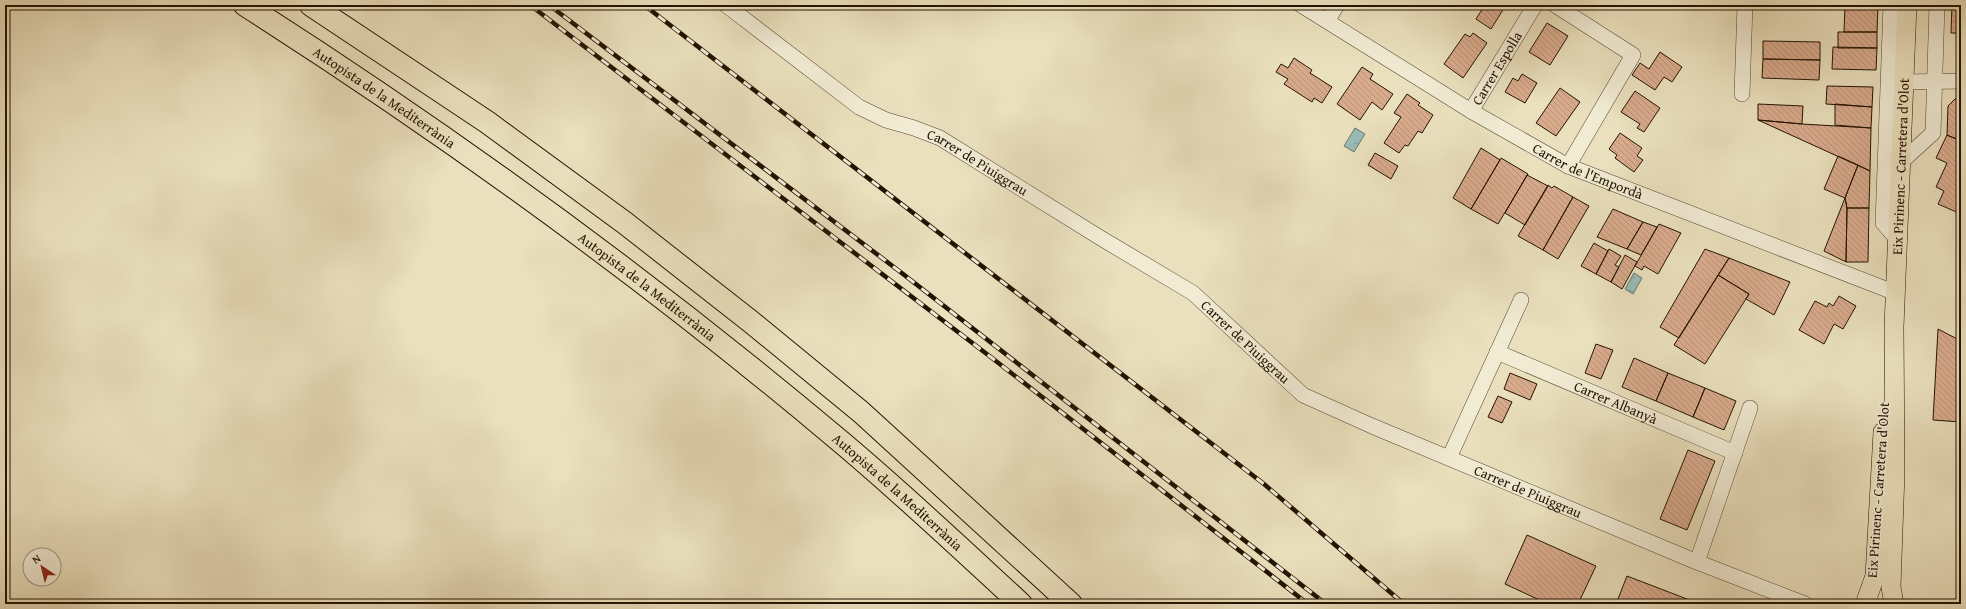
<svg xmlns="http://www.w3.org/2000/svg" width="1966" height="609" font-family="'Gentium Book Plus',serif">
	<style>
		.water { fill: url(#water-ripples); stroke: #6a786d }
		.building { fill: url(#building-back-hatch); stroke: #241200 }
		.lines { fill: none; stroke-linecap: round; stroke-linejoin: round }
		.minor-casing { stroke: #56462f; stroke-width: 16 }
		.major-casing { stroke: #241200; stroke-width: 20 }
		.highway-casing { stroke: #241200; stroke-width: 24 }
		.minor { stroke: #f1ebd4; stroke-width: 15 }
		.major { stroke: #eae0bd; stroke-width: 19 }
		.highway { stroke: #eae0bd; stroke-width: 22 }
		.rail-casing { stroke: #241200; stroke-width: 4.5 }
		.rail { stroke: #f1ebd4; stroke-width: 3; stroke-dasharray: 9; stroke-linecap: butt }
		.labels { text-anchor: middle; stroke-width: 3; stroke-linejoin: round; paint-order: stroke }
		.street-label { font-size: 14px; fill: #241200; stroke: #f1ebd4 }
	</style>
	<defs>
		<pattern id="water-ripples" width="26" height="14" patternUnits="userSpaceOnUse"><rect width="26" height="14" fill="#98bcb5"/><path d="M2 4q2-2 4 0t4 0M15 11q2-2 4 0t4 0" fill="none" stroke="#83a19a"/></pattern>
		<pattern id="building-back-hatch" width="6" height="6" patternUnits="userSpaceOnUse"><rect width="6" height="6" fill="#d9ab8d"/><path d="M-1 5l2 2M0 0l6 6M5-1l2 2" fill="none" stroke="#ba9278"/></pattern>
	</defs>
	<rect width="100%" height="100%" fill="#eae0bd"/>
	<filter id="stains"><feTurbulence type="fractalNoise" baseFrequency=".005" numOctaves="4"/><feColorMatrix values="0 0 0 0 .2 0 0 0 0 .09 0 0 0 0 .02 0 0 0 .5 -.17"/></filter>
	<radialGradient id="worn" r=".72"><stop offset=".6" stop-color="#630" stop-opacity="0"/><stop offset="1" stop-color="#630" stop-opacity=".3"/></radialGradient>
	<!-- water -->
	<path class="water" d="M1355 128 1365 134 1354 152 1344 146Z
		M1634 273 1642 278 1633 294 1625 289Z"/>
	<!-- building -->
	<path class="building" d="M1455 5H1465L1462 10Z
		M1485 5H1506L1491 29 1476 19Z
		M1845 5H1878L1877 32H1844Z
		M1952 5H1961V33H1951Z
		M1547 23 1568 36 1550 65 1529 52Z
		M1838 32H1877V48H1838Z
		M1473 33 1487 43 1463 78 1444 64 1465 34 1470 37Z
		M1763 41 1820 42V60L1763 59Z
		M1833 47 1877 48 1876 70 1832 69Z
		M1660 52 1682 67 1672 82 1664 77 1655 90 1632 75 1640 63 1649 69Z
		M1294 58 1312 70 1310 73 1332 87 1322 103 1314 98 1312 102 1284 84 1288 79 1276 72 1281 64 1288 68Z
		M1763 59 1820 60 1819 80 1762 78Z
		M1362 67 1373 74 1370 79 1393 94 1382 110 1372 102 1360 120 1337 104Z
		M1522 74 1537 83 1525 103 1505 92 1513 78 1518 81Z
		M1827 86 1873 87 1872 107 1826 104Z
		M1560 88 1580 102 1556 136 1536 123Z
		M1635 91 1660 108 1644 132 1637 128 1640 124 1621 112Z
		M1407 94 1420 103 1418 105 1433 115 1422 133 1418 131 1408 146 1405 145 1399 153 1384 143 1401 117 1394 113Z
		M1956 98H1961V141L1947 135 1948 106Z
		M1758 104 1803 106 1802 124 1758 120Z
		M1835 104 1872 107 1871 128 1835 125Z
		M1758 120 1802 124 1871 128 1870 171Z
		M1620 133 1642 148 1637 156 1643 160 1634 172 1615 158 1617 155 1609 149Z
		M1947 135 1961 141V214L1938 204 1944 191 1936 187 1947 163 1936 158Z
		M1481 148 1500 160 1471 209 1453 198Z
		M1375 153 1398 166 1391 179 1368 165Z
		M1838 156 1858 165 1845 198 1824 189Z
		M1501 158 1528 174 1498 224 1471 209Z
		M1858 165 1870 171 1869 208H1847L1845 198Z
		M1527 175 1548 186 1525 225 1505 213Z
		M1548 185 1552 188 1554 186 1573 197 1543 250 1518 236Z
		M1573 197 1589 206 1558 259 1543 250Z
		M1845 198 1847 208 1846 262 1824 251Z
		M1847 208H1869L1868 262H1846Z
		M1613 209 1643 222 1627 249 1597 237Z
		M1643 222 1657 227 1641 255 1627 249Z
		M1659 224 1681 233 1658 274 1644 266 1642 270 1635 266Z
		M1594 243 1608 251 1596 274 1581 266Z
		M1609 249 1621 256 1615 265 1619 267 1611 282 1596 274Z
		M1705 249 1729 258 1679 338 1660 327Z
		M1625 255 1637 262 1622 289 1611 282Z
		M1729 258 1790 282 1774 315 1746 299 1749 294 1718 275Z
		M1718 275 1749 294 1705 364 1674 345Z
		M1839 296 1856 306 1843 329 1834 324 1824 344 1799 330 1815 301 1827 307 1829 303 1833 306Z
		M1938 329 1961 341V422L1933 420Z
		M1596 344 1613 350 1601 379 1585 373Z
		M1634 358 1668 373 1656 401 1622 387Z
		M1510 373 1537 384 1530 400 1504 389Z
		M1668 373 1705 388 1693 417 1656 401Z
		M1705 388 1736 401 1724 430 1693 417Z
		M1498 396 1512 402 1502 423 1488 417Z
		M1688 450 1715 461 1687 530 1660 519Z
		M1527 535 1596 566 1578 604H1548L1505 584Z
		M1627 576 1700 604H1616Z
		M1925 599 1940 604H1923Z"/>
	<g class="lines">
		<!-- minor casing -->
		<g class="minor-casing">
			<g id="minor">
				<path id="s1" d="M726 5 859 107 886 120 914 128 940 138 1099 237 1193 293 1303 395 1372 426 1697 562 1805 604"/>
				<path id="s2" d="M1301 5 1471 111 1568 166 1896 293"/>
				<path d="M1555 5 1633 55 1568 166"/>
				<path d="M1891 5 1883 223 1897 239"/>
				<path d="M1328 20 1337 5"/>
				<path d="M1904 82 1961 81"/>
				<path d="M1742 94 1745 5"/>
				<path id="s3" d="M1471 111 1535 5"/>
				<path d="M1901 162 1933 133 1937 5"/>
				<path id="s4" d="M1497 352 1735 453"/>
				<path d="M1449 458 1521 300"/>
				<path d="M1697 562 1750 408"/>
			</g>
		</g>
		<!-- major casing -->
		<g class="major-casing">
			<g id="major">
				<path d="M1865 604 1875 576 1883 432"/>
				<path id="s5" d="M1894 604 1891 587 1895 473 1894 327 1907 5"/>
			</g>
		</g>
		<!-- highway casing -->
		<g class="highway-casing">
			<g id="highway">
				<path id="s6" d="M245 5C450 136 647 279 834 436 898 489 959 547 1021 604"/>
				<path d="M311 5 487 122 625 223 750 321 861 412 1071 604"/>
			</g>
		</g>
		<!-- minor -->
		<use href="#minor" class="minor"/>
		<!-- major -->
		<use href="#major" class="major"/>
		<!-- highway -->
		<use href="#highway" class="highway"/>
		<!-- rail casing -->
		<g class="rail-casing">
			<path id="rail" d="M530 5 992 358 1308 604
				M549 5 903 274 1326 604
				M644 5 1264 484 1404 604"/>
		</g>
		<!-- rail -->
		<use href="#rail" class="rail"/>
	</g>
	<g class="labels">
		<!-- street labels -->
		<g class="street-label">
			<text dy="5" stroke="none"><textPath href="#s3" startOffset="50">Carrer Espolla</textPath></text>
			<text dy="5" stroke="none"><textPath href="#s6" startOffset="167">Autopista de la Mediterrània</textPath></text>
			<text dy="5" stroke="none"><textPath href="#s1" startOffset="299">Carrer de Piuiggrau</textPath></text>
			<text dy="5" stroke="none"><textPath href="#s5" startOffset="438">Eix Pirinenc - Carretera d'Olot</textPath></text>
			<text dy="5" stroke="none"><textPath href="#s2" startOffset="332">Carrer de l'Empordà</textPath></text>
			<text dy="5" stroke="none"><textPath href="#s6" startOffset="491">Autopista de la Mediterrània</textPath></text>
			<text dy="5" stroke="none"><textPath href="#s1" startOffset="623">Carrer de Piuiggrau</textPath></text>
			<text dy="5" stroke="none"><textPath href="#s4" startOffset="129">Carrer Albanyà</textPath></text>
			<text transform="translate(1878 490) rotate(-86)" y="5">Eix Pirinenc - Carretera d'Olot</text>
			<text dy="5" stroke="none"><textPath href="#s6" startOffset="815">Autopista de la Mediterrània</textPath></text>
			<text dy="5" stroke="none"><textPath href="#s1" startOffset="946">Carrer de Piuiggrau</textPath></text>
		</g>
	</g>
	<!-- margin -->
	<rect width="1966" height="609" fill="none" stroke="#eae0bd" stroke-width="20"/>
	<rect x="6" y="6" width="1954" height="597" fill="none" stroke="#241200" stroke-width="2"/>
	<rect x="10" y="10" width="1946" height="589" fill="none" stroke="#241200"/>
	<!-- north arrow -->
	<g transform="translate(42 567) rotate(325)"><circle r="19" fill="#f1ebd4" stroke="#9f947f"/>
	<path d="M0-3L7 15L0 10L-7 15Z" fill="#8f2418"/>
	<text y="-6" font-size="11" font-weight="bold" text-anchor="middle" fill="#241200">N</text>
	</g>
	<rect width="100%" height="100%" filter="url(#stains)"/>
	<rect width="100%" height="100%" fill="url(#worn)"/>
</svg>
